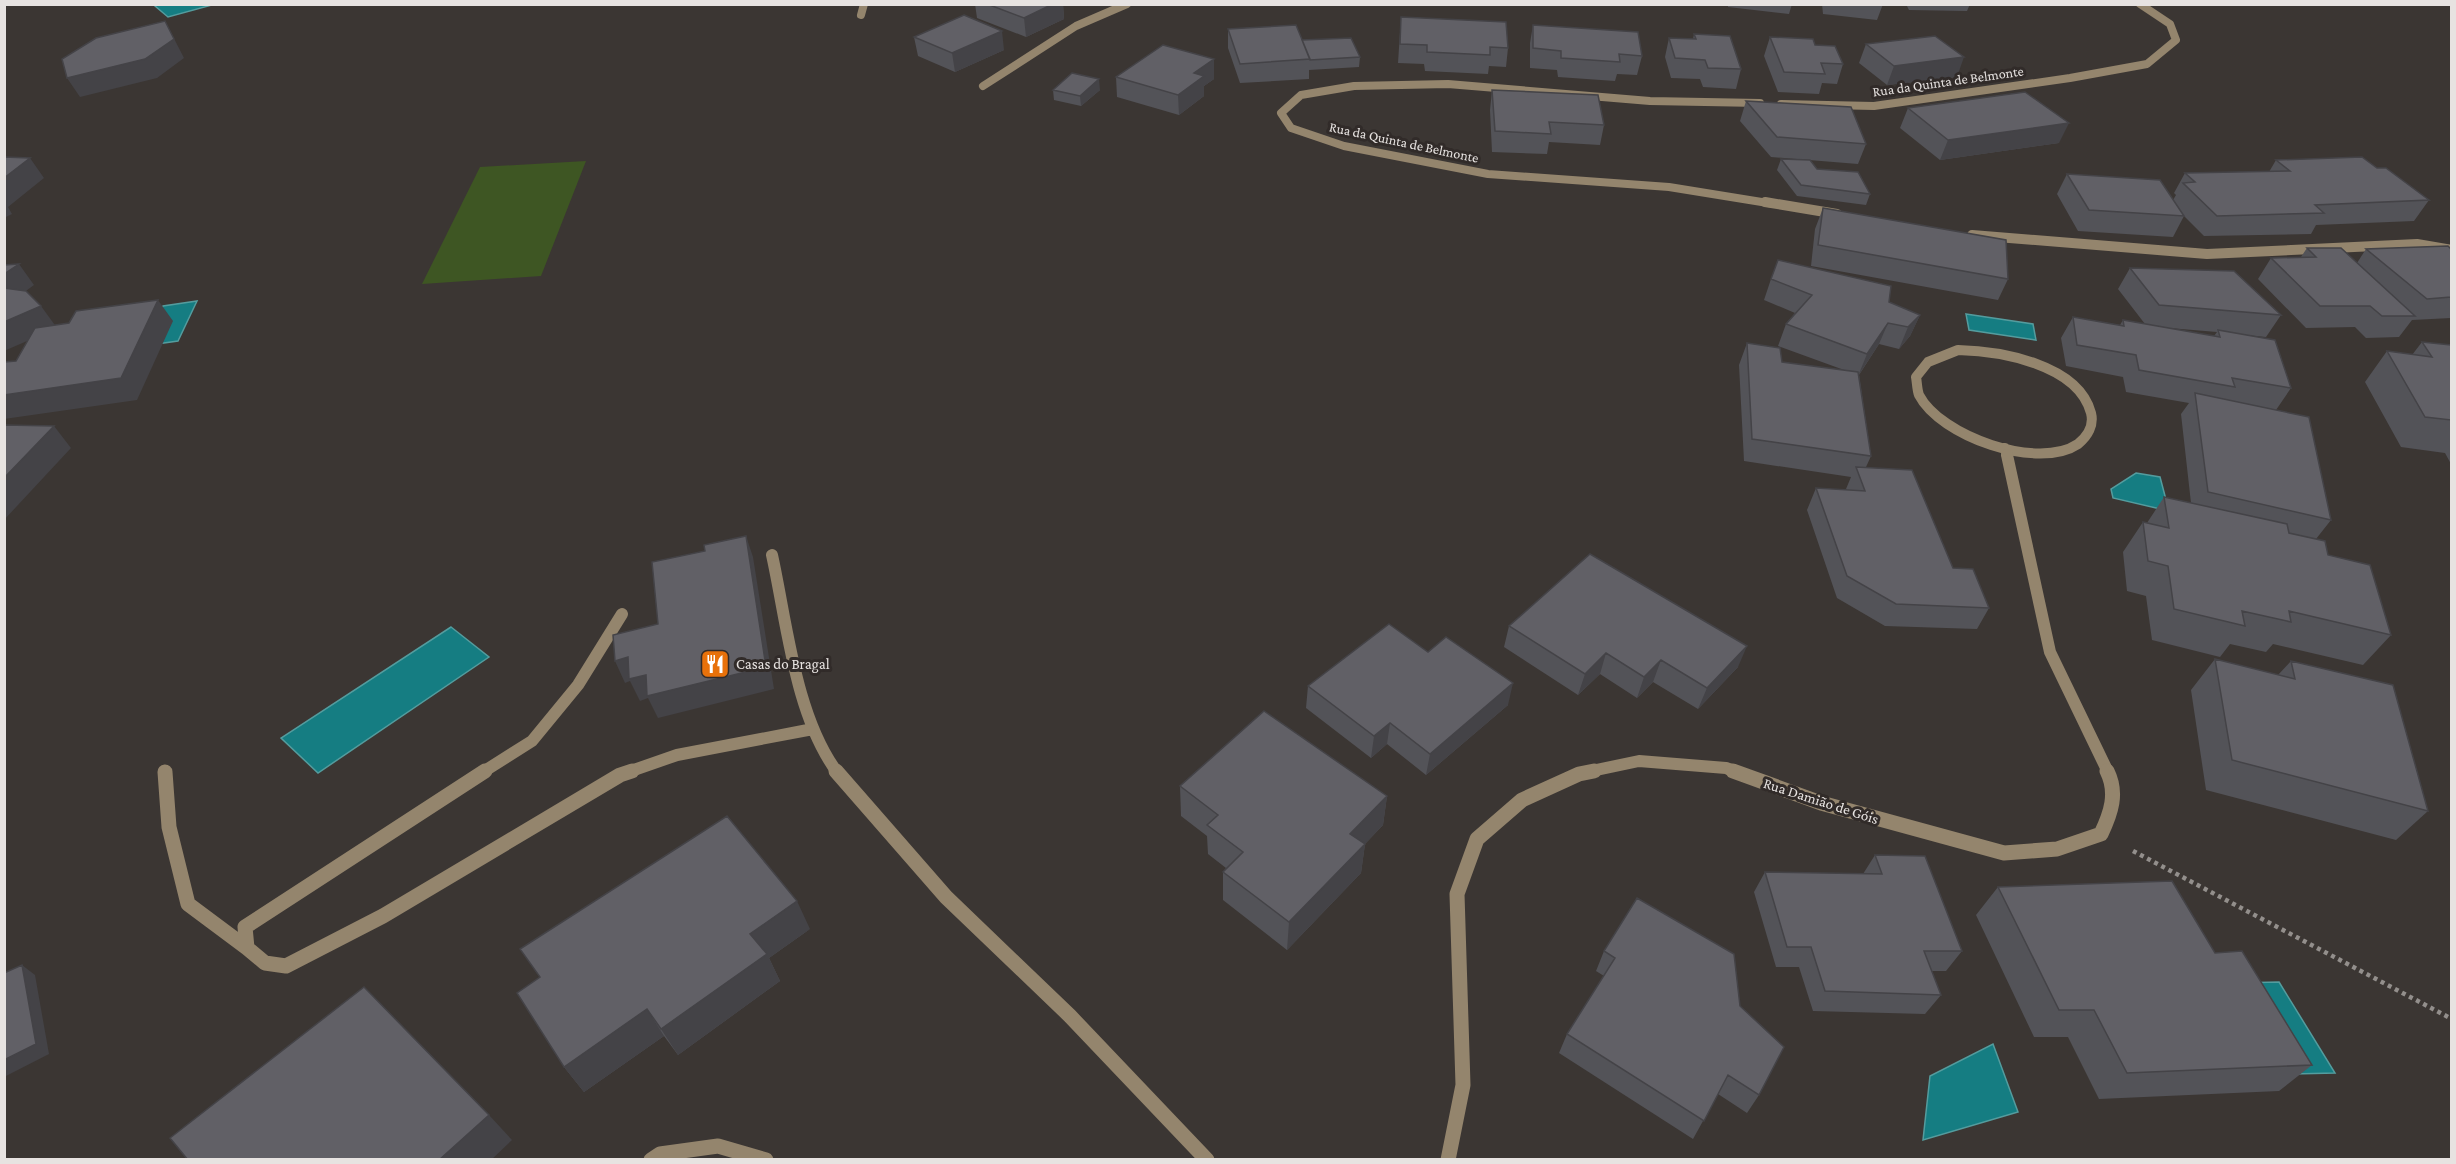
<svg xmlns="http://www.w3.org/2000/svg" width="2456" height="1164" font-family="'Crimson Pro',serif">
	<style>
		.green { fill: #3e5623 }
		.water { fill: #157d82; stroke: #549c9e; stroke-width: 1.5 }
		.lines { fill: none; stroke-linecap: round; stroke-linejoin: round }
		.path { stroke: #938f8c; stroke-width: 4.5; stroke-dasharray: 4 4; stroke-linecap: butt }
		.lane { stroke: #94856d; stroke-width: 8 }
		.street-far3 { stroke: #94856d; stroke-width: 8 }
		.street-far2 { stroke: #94856d; stroke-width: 10 }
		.street-far1 { stroke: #94856d; stroke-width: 12 }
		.street { stroke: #94856d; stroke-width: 15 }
		.wall { fill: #535358; fill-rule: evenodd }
		.shaded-wall { fill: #444347 }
		.building { fill: #616066; stroke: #444347; stroke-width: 1.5 }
		.labels { text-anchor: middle; stroke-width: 6; stroke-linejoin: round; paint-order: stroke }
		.far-street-label { font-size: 14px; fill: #e7e3e1; stroke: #312b29 }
		.poi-label { font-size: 15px; fill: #e7e3e1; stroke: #312b29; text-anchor: start }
		.street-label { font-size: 15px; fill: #e7e3e1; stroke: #312b29 }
	</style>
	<rect width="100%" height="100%" fill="#3b3633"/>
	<!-- green -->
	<path class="green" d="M586 161 541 276 422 284 480 167Z"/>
	<!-- water -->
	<path class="water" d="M160 4H212V5L168 17 155 6Z
		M197 301 178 341 142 346 163 306Z
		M1966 314 2033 324 2036 340 1969 330Z
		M2136 473 2160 477 2169 511 2113 498 2111 489Z
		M451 627 489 657 318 773 281 738Z
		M2279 982 2335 1073 2292 1074 2237 983Z
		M1993 1044 2018 1112 1923 1140 1930 1076Z"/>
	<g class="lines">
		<!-- path -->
		<path class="path" d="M2133 851 2452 1019"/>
		<!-- lane -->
		<path class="lane" d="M861 15 864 4"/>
		<!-- street-far3 -->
		<path class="street-far3" d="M983 86 1076 26 1127 4
			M1760 103 1650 101 1448 84 1354 86 1301 95 1281 113 1291 128 1344 146 1488 174 1669 187 1774 204
			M1781 104 1874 106 2070 78 2147 64 2176 40 2170 24 2140 4"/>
		<!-- street-far2 -->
		<path class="street-far2" d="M1765 202 1837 214
			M1972 235 2207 254 2417 244 2452 250
			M1958 350C2000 351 2078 364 2091 413 2094 425 2088 436 2078 444 2038 471 1940 436 1919 395 1917 390 1917 382 1916 377L1928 362Z
			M2005 448 2007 457"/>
		<!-- street-far1 -->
		<path class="street-far1" d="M2007 455 2050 652 2108 772
			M772 555C787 623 795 715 837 772
			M483 772 532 741 578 685 622 614
			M628 772 677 755 813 729
			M1587 772 1639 761 1726 768 1737 772"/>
		<!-- street -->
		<path class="street" d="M485 771 245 927 247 948 265 963 286 966 383 916 620 775 632 771
			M836 771 946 897 1070 1016 1207 1160
			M1733 771 1821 803 2004 853 2057 849 2101 834C2111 813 2118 793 2107 771
			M165 772 169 827 188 904 247 948
			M651 1160 660 1154 718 1146 766 1160
			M1448 1160 1463 1085 1457 894 1477 839 1522 800 1579 774 1594 771"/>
	</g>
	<!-- wall -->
	<path class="wall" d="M975 4H1063L1064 19 1026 37 977 18Z
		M1728 4H1792L1789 14 1728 7Z
		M1822 4H1883L1877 20 1823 14Z
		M1906 4H1970L1967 11 1909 10Z
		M1401 17 1508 48 1506 67 1489 66 1488 74 1425 71 1424 64 1398 63Z
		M1533 25 1642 56 1637 75 1617 74 1615 81 1558 77 1557 70 1530 68V43Z
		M1228 29 1302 40 1360 57 1359 67 1309 70V79L1240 83 1228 48Z
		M1694 34 1741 69 1736 89 1703 87 1700 79 1671 78 1665 57 1669 38 1693 39Z
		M914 37 1004 50 955 72 918 56Z
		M1770 37 1815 45 1843 64 1837 84 1822 83 1819 94 1778 92 1764 56Z
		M1866 44 1957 77 1887 85 1859 63Z
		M1116 77 1214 79 1204 86V96L1179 115 1117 97Z
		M1053 90H1100L1081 106 1054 100Z
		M1492 90 1604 125 1600 145 1549 142 1547 154 1492 152 1490 110Z
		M1746 101 1866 144 1858 164 1771 157 1740 121Z
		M1908 108 2059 143 1940 160 1900 128Z
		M1781 159 1817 169 1870 194 1866 205 1797 196 1777 170Z
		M2276 160 2377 168 2429 200 2414 221 2316 225 2311 234 2204 236 2184 216 2173 237 2078 231 2057 194 2067 174 2173 200 2176 195 2174 193 2185 173 2269 172Z
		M1823 208 2008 279 1998 300 1811 266 1815 229Z
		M2307 248 2357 263 2366 249H2451V318L2412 320 2399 337 2366 338 2355 327 2306 328 2258 279 2271 258 2301 257Z
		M2130 268 2281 315 2266 337 2245 335 2291 388 2276 410 2331 520 2316 539 2391 635 2363 665 2273 644 2266 652 2230 644 2220 657 2152 640 2146 596 2127 591 2123 552 2143 522 2147 523 2164 497 2191 503 2181 414 2189 403 2126 392 2123 377 2066 366 2061 338 2073 317 2120 325 2123 320 2145 324 2118 289ZM2169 328 2217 332 2214 336Z
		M1771 279 1889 302 1920 315 1910 336 1899 349 1879 344 1859 375 1871 456 1866 467 1953 568 1989 608 1977 629 1885 626 1837 598 1807 510 1816 488 1847 490 1846 489 1851 477 1744 461 1739 365 1747 343 1782 362 1844 370 1778 346 1786 324 1795 313 1764 300Z
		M2422 342 2451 345V464L2445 453 2401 447 2365 382 2387 351 2412 355Z
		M1509 626 1738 667 1698 709 1653 682 1637 698 1600 674 1578 695 1504 647Z
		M1428 652 1508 705 1426 775 1387 744 1371 758 1306 708 1308 686Z
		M2215 659 2278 675 2291 661 2428 811 2396 840 2206 790 2191 690Z
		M1180 786 1387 796 1383 825 1365 844 1361 873 1287 950 1223 900V872L1226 868 1208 854 1207 836 1181 816Z
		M1875 855 1962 951 1946 971H1932L1941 995 1925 1014 1813 1011 1799 967H1776L1754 892 1765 872 1863 874Z
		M1998 887 2215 953 2312 1065 2279 1091 2099 1099 2068 1037H2034L1976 915Z
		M810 929 769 958 780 981 678 1055 664 1036 584 1092 564 1067Z
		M1604 951 1740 1006 1759 1095 1747 1113 1718 1094 1693 1139 1559 1053 1567 1034 1604 976 1596 971Z"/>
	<!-- shaded-wall -->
	<path class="shaded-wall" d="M1053 4H1063L1064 19 1026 37 1024 18Z
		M165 21 184 58 157 78 80 97 67 78Z
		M1002 31 1004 50 955 72 952 53Z
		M1964 57 1957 77 1887 85 1894 66Z
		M1214 59V79L1204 86V96L1179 115 1178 95 1194 73Z
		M1099 79 1100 90 1081 106 1080 96Z
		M2069 123 2059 143 1940 160 1948 140Z
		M30 158 44 178 8 207 12 214 4 218V178Z
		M19 264 34 285 4 307V274Z
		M158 300 173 321 137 400 4 419V395Z
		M41 306 57 328 4 351V322Z
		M1920 315 1910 336 1899 349 1908 327Z
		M1888 323 1879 344 1858 376 1867 354Z
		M54 426 71 448 4 520V478Z
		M746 536 753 557 774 689 658 718 648 698 640 701 630 681 625 683 615 661 628 657Z
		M1747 646 1738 667 1698 709 1707 688Z
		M1606 653 1600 674 1578 695 1585 674Z
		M1661 660 1653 682 1637 698 1644 677Z
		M1513 683 1508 705 1426 775 1430 754Z
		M1390 723 1387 744 1371 758 1374 736Z
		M1387 796 1383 825 1365 844 1361 873 1287 950 1289 922 1350 834Z
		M797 901 810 929 769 958 780 981 678 1055 661 1029 750 934Z
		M22 965 35 975 49 1054 4 1077V1060Z
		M647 1009 664 1036 584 1092 564 1067Z
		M489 1115 512 1140 491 1160H439Z"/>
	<!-- building -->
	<path class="building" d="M987 4H1053L1024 18Z
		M964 15 1002 31 952 53 914 37Z
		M1401 17 1506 22 1508 48 1490 47V55L1427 52V45L1400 44Z
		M165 21 174 39 145 59 67 78 62 59 96 38Z
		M1296 25 1310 59 1240 64 1228 29Z
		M1533 25 1638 32 1642 56 1619 54 1620 62 1561 58V51L1533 48Z
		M1694 34 1730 36 1741 69 1708 68 1705 60 1675 58 1669 38 1696 39Z
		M1935 36 1964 57 1894 66 1866 44Z
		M1770 37 1813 39 1815 45 1835 46 1843 64 1821 63 1825 74 1784 72Z
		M1351 38 1360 57 1310 60 1302 40Z
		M1163 45 1214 59 1194 73 1204 76 1178 95 1116 77Z
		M1072 73 1099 79 1080 96 1053 90Z
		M1492 90 1598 95 1604 125 1549 122 1551 134 1495 131Z
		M2025 92 2069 123 1948 140 1908 108Z
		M1746 101 1851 107 1866 144 1777 137Z
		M4 157 30 158 4 178Z
		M2362 157 2377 168H2386L2429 200 2315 205 2324 213 2217 216 2183 183 2195 182 2185 173 2290 171 2276 160Z
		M1781 159 1810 160 1817 169 1858 172 1870 194 1801 185Z
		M2067 174 2160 180 2184 216 2089 210Z
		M1823 208 2006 240 2008 279 1818 245Z
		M2448 246 2451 249V297L2427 299 2366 249Z
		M2307 248H2341L2415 316H2382L2370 306H2320L2271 258 2316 257Z
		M1778 260 1891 286 1889 302 1920 315 1908 327 1888 323 1867 354 1786 324 1812 295 1771 279Z
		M19 264 4 274V265Z
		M2130 268 2234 271 2281 315 2159 305Z
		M4 288 26 291 41 306 4 322Z
		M158 300 121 378 4 395V362L16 361 35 328 69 323 76 311Z
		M2073 317 2124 326 2123 320 2220 337 2218 330 2275 340 2291 388 2232 378 2235 387 2139 370 2136 355 2077 345Z
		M2422 342 2451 345V420L2425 417 2387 351 2432 357Z
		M1747 343 1780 348 1782 362 1858 372 1871 456 1752 439Z
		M2195 393 2309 417 2331 520 2208 492Z
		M4 425 54 426 4 478Z
		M1856 467 1912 470 1953 568 1973 569 1989 608 1896 604 1847 576 1816 488 1865 491Z
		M2164 497 2287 524 2289 533 2325 541 2328 555 2370 565 2391 635 2289 611 2291 622 2242 611 2245 626 2174 609 2168 566 2148 561 2143 522 2169 528Z
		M746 536 766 667 647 696 646 675 629 679 628 657 615 661 613 635 658 624 652 562 705 551 704 545Z
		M1590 554 1747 646 1707 688 1661 660 1644 677 1606 653 1585 674 1509 626Z
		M1389 624 1428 652 1446 637 1513 683 1430 754 1390 723 1374 736 1308 686Z
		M2215 659 2295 679 2291 661 2393 685 2428 811 2232 760Z
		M1264 711 1387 796 1350 834 1365 844 1289 922 1223 872 1243 852 1207 825 1218 815 1180 786Z
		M727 816 797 901 750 934 767 954 661 1029 647 1009 564 1067 517 993 540 977 520 949Z
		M1875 855 1925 856 1962 951H1924L1941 995 1825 991 1811 947H1787L1765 872 1882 874Z
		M2172 881 2215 953 2242 951 2312 1065 2127 1073 2094 1010H2059L1998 887Z
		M1637 898 1734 954 1740 1006 1784 1047 1759 1095 1728 1075 1704 1121 1567 1034 1615 958 1604 951Z
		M22 965 36 1044 4 1060V973Z
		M364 987 489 1115 439 1160H188L170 1138Z"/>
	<!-- icons -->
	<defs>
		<g id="restaurant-square" transform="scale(1.5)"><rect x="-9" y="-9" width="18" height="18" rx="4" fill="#e8710a" stroke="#312b29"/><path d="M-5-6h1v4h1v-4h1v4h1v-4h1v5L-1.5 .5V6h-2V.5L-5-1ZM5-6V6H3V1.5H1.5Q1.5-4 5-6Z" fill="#fff"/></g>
	</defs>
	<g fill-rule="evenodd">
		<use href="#restaurant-square" x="715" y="664"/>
	</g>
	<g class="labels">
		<!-- far-street labels -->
		<g class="far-street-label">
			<text transform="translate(1948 81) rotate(-8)" y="5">Rua da Quinta de Belmonte</text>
			<text transform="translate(1404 142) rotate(12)" y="5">Rua da Quinta de Belmonte</text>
		</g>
		<!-- poi labels -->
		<g class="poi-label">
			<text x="736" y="669">Casas do Bragal</text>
		</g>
		<!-- street labels -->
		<g class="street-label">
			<text transform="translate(1821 801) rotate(18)" y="5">Rua Damião de Góis</text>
		</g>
	</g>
	<!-- border -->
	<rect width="2456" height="1164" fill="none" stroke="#e7e3e1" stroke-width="12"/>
</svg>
